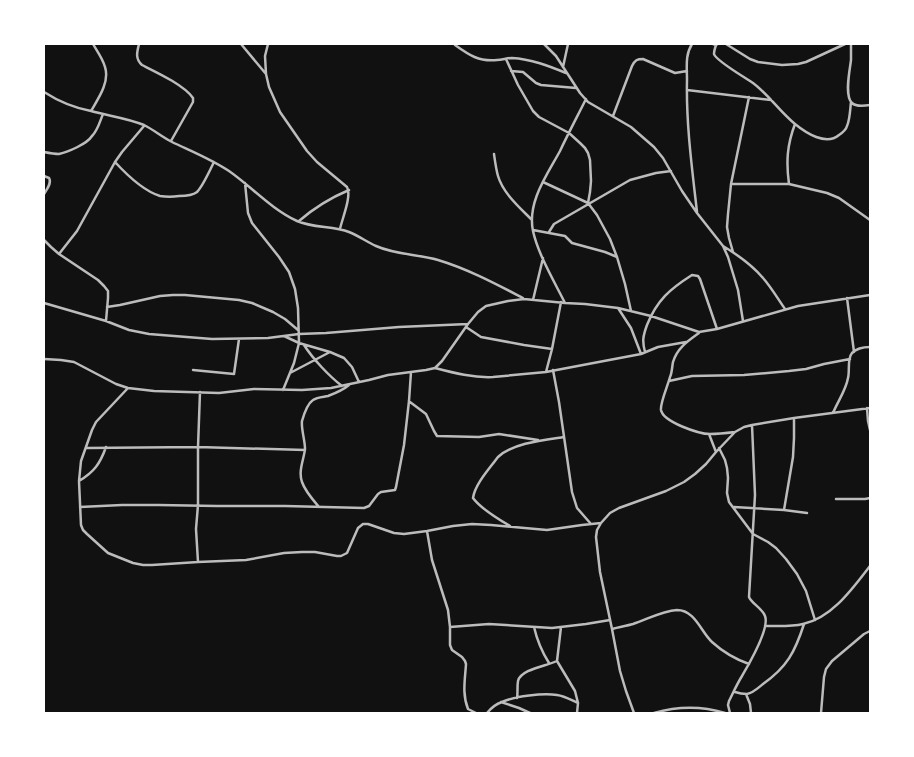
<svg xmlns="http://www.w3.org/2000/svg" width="914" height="757" font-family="Overpass,sans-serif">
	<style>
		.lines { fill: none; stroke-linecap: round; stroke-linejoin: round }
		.minor { stroke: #bcbcbc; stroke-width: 2.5 }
	</style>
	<rect width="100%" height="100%" fill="#111"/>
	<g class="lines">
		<!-- minor -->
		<path class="minor" d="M139 44C137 52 135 59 142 65 156 72 184 85 193 98V102L171 141
			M241 44 266 74
			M268 44 265 56 266 74 269 87 280 112 307 151 317 162 347 187C352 196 342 219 340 229
			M544 44 556 56 580 93 588 102 631 127 654 147 663 158 682 191 697 213 723 246 728 257 738 290 743 321
			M692 44C685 55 687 67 687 80 686 124 692 168 697 212
			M713 44 716 45 718 44
			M726 44 750 59 758 62 782 65 798 64 806 62 845 44
			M851 44C851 49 851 55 851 60 850 69 844 96 852 103 856 107 864 106 870 105
			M455 45C469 55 479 62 497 60 502 60 507 58 512 58 531 59 549 66 566 73
			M716 45C715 48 714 51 714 54 716 61 746 78 753 83 769 95 780 112 795 124 806 133 826 146 839 135 842 133 846 130 847 126 850 119 850 110 851 102
			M506 59 518 85 533 111 539 117 569 133 580 143 585 148 588 153 590 160 591 181 590 192 588 203
			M563 67 568 44
			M511 71 523 72 536 83 541 85 576 88
			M687 90 771 100
			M44 92C58 101 75 108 91 111 109 116 127 118 144 125 154 130 162 137 172 142 191 151 211 159 229 171 252 187 271 209 297 221 313 228 333 226 349 232 359 236 367 242 376 246 396 255 418 254 438 260 468 269 496 284 523 298
			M91 111C98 99 110 82 105 67 103 59 97 51 93 44
			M613 116 632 66C635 60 637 59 643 59L675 73 687 71
			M44 152C49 153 55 154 59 154 68 152 87 144 92 136 98 130 100 121 103 114
			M494 154C495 161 496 169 498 176 503 193 519 207 531 219
			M115 162C126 174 144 191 160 196 166 197 173 197 179 196 185 196 192 196 197 192 203 186 210 170 214 162
			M44 176 49 178C52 183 47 189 44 194
			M543 182 588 203 597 215 610 239 617 257 625 284 631 311
			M245 183 248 213 252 223 279 257 289 272 295 289 298 308 299 343 294 363 283 390
			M731 184H789L827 193 839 198 870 220
			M789 184C786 162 787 145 795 124
			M299 221C314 208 330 198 349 190
			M533 230 565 236 572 243 605 252 617 257
			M549 232 554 224 630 180 656 173 671 171
			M44 240 51 247 59 254 98 280 104 286 108 291V298L106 321
			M723 246C738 255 752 265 763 278 771 287 778 299 785 309
			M733 252 729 238 727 227 728 214 731 184 749 97
			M59 254 77 231 115 162 122 152 144 126
			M847 298 854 352
			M533 300 543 258
			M44 303 106 321 129 330 149 334 212 339 268 338 299 334 326 333 399 327 468 324
			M565 303C554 281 538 254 533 231 527 202 547 175 560 151 568 134 577 117 586 99
			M107 307 120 305 160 296 173 295H185L239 300 252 303 273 312 285 319 298 330
			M618 308 631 328 641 354
			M466 327 481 337 524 345 552 349
			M699 333C688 341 677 348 673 362 672 367 672 373 670 377 668 385 660 403 661 410 663 422 699 434 710 434 718 434 727 433 735 432
			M284 336 299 343 330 352 344 358 352 367 359 382
			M304 345C313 359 329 376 342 386
			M645 352C642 341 643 336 647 325 657 300 670 289 692 275L698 276 700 279 717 329
			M44 359 61 360 74 362 116 384 128 388 154 391 219 393 254 389 302 390 331 388 369 380 388 375 426 370 435 368 442 361 468 324 478 312 486 306 508 301 524 299 565 303 585 304 618 308 651 316 699 332 717 329 798 306 870 295
			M435 368C454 373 474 378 493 377L546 372 604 361 641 354 658 347 686 342
			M193 370 234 374 239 339
			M553 370 559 402 572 492 577 508 591 524
			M546 372 552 349 561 302
			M290 373 330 352
			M669 381 692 376 744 375 789 371 806 369 824 364 850 359
			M128 388 96 422 92 430 81 461 79 481 81 525 83 530 87 534 108 553 133 563 143 565H152L198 562 246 560 284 553 302 552H315L337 556H341L347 553 358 528 363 524H368L394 533 404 534 427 531 453 526 472 524 491 525 547 530 582 525 601 523
			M410 402 426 414 434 431 437 436 479 437 499 434 538 440
			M867 408 868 421 870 430
			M833 413C838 401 846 390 848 378 850 370 847 359 852 353 857 348 864 347 870 347
			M709 434 716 452
			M86 448 198 447 305 450
			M719 448 725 460 727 468 728 478 727 493 729 502 753 534 768 542 776 548 786 559 797 574 806 591 815 620
			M79 481C94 472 100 464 106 447
			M836 499H865L870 498
			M80 507 122 505H158L217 506H285L364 508 369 506 378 494 381 492 395 490 396 487 404 445 409 401 411 372
			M319 507C313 500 305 491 302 482 298 471 304 459 305 449 305 440 301 429 302 421 304 414 307 404 313 400 317 397 323 397 328 396 336 393 343 390 349 385
			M734 507 784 510 807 513
			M784 510 793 457 794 438V418
			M510 526C498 519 481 509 473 498 475 484 490 468 498 457 513 443 544 440 564 437
			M427 531 432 560 448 610 450 627V645L452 650 462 657 465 661 466 664C465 680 462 694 468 709L476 713
			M198 562 196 529 198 505V447L200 392
			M765 626C778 626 791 627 803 624 832 618 853 588 870 566
			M450 627 489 624 552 628 586 624 610 620
			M534 627C537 640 542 652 549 663
			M612 629C619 627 626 626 633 624 648 619 662 611 677 610 695 610 701 632 712 642 723 652 735 659 749 664
			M557 661 575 691 578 703 577 713
			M735 692C738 693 743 694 747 694 753 693 758 688 763 684 787 667 795 652 804 624
			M746 694 750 704 751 713
			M517 698C518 693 517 687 518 681 521 669 547 666 557 661L561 627
			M501 702 519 708 530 713
			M487 713C491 708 496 704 502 702 515 696 543 693 557 695 565 696 571 700 578 703
			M634 713 626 691 620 671 612 629 600 572 596 537 597 530 601 523 610 513 619 508 666 491 684 482 695 474 706 464 716 452 735 432 744 427 752 425 794 418 870 408
			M654 713C678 706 702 706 725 713
			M730 713 728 705 729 701C733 693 737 684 742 676 749 664 770 629 765 616 762 608 752 604 749 597L755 495 752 425
			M821 713 824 677 826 669 832 661 864 634 870 631"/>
	</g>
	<!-- border -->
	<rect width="914" height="757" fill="none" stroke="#ffffff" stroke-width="90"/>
</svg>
